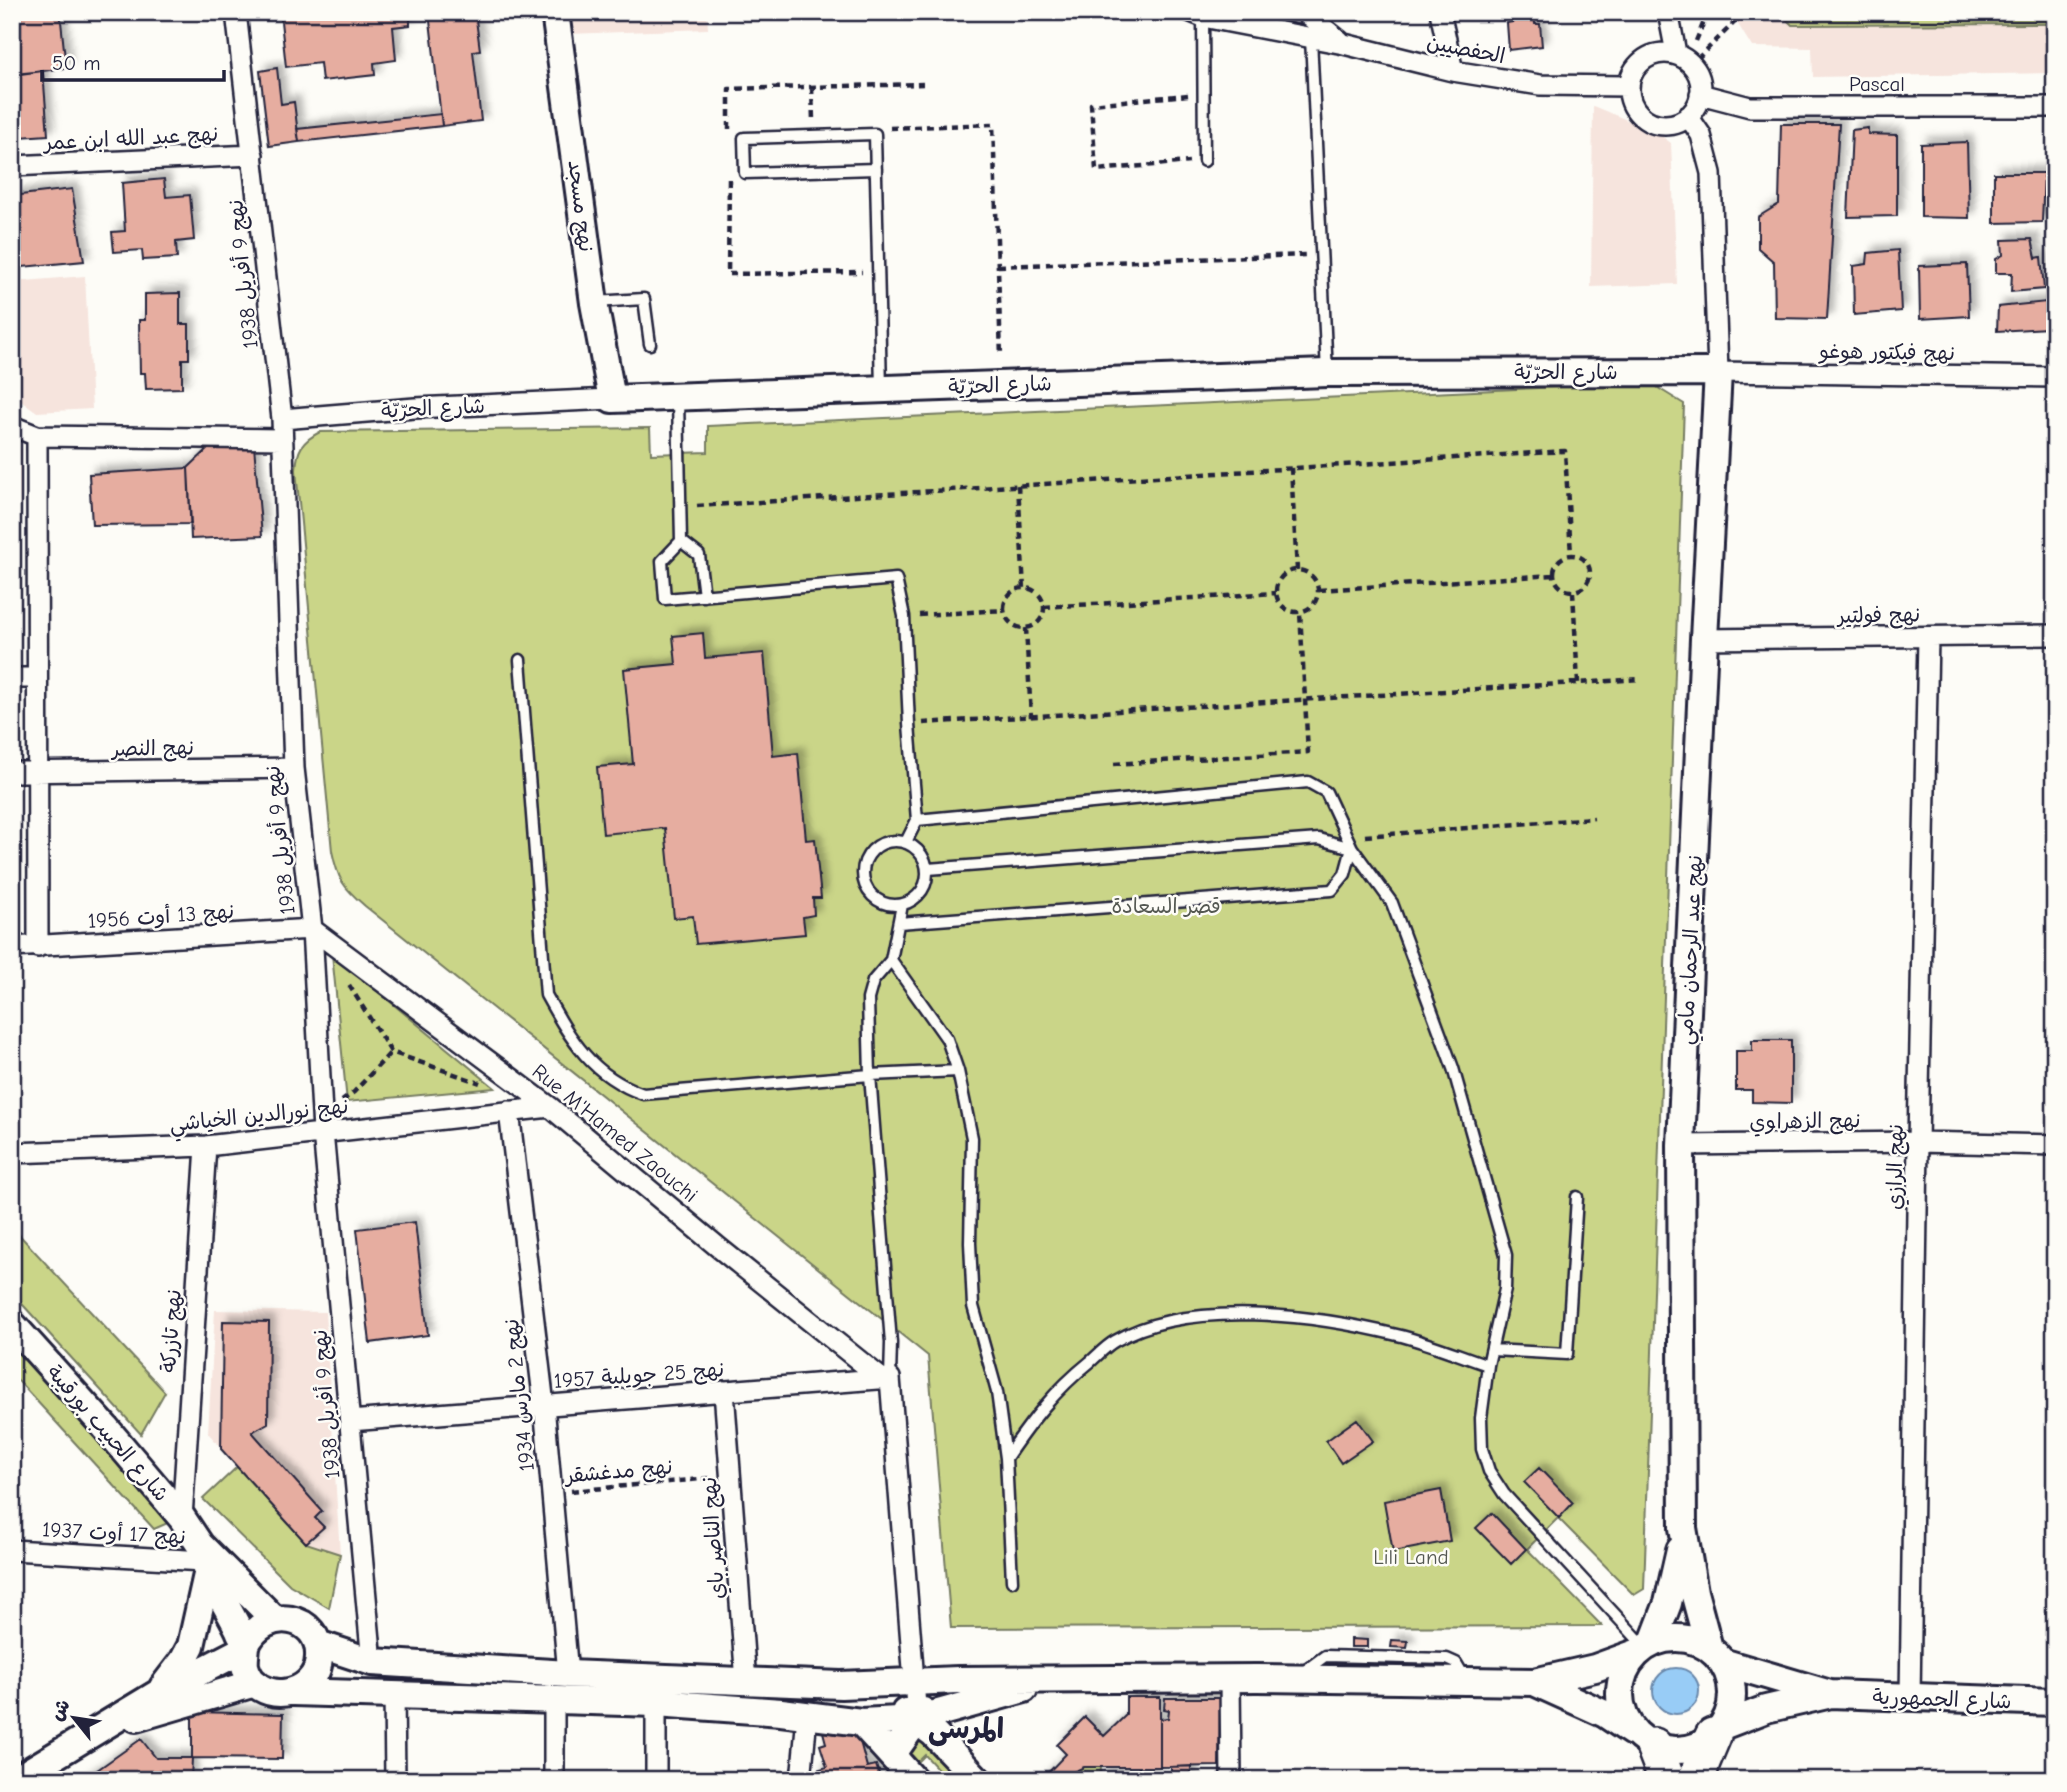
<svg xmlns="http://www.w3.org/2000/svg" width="2067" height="1792" font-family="'Comic Neue','Playpen Sans Arabic',sans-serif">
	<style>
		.built { fill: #f6e4dd }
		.green { fill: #cad588; stroke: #767c62; stroke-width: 2 }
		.water { fill: #98ccf6; stroke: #6988ab; stroke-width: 2 }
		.building { fill: #e6ada0; stroke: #22223b; stroke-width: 2; filter: url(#shadow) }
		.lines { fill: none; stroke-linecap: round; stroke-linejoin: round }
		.lane-casing { stroke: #22223b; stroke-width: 15 }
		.street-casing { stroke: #22223b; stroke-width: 24 }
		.secondary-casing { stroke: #22223b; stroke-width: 32 }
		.highway-casing { stroke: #22223b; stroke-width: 40 }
		.path { stroke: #22223b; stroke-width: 4.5; stroke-dasharray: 7 5; stroke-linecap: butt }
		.lane { stroke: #fdfcf7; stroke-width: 10 }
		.street { stroke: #fdfcf7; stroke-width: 19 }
		.secondary { stroke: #fdfcf7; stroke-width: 26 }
		.highway { stroke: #fdfcf7; stroke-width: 35 }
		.labels { text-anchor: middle; stroke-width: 5; stroke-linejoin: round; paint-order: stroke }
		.street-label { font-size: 21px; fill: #22223b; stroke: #fdfcf7 }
		.park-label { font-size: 21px; fill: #545852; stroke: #fdfcf7 }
		.district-label { font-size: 28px; font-weight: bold; fill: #22223b; stroke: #fdfcf7 }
	</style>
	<defs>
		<filter id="shadow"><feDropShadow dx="6" dy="-6" stdDeviation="3.5" flood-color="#0004"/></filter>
	</defs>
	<rect width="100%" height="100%" fill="#fdfcf7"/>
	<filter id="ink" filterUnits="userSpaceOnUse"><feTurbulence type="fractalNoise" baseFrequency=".0143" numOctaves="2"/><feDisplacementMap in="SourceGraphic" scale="14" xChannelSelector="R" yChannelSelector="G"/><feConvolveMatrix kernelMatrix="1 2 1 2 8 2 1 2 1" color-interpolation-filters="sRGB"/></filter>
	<g filter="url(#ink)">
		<!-- built -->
		<path class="built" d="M565 12H707L708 29 568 34Z
			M1728 12H2055V73L1813 77 1812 48 1752 47 1736 21Z
			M1593 106 1656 132 1671 143 1677 284 1591 287Z
			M85 276 92 409 37 412 12 394V282Z
			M12 447 22 449 18 535 12 534Z
			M215 1310 325 1312 340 1554 306 1543 208 1433Z"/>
		<!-- green -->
		<path class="green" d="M1779 12H2055V24L1792 25Z
			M1650 383 1684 404 1644 1589 1634 1595 1558 1518 1527 1549 1602 1626 951 1628 928 1356 365 906C343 887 338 880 332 851L296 470C297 450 302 441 320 432L650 428 651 454 708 452V426Z
			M332 954 495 1088 347 1102Z
			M12 1227 165 1392 141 1434 12 1293Z
			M12 1338 177 1519 154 1529 12 1374Z
			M237 1467 306 1543 340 1554 329 1608 290 1585 203 1499Z
			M923 1738 978 1780H948L925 1755 918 1762 909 1752 911 1741Z
			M1084 1767H1101L1100 1780H1056Z"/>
		<!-- water -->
		<path class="water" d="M1653 1691a23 23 0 1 1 46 0a23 23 0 1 1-46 0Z"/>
		<!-- building -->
		<path class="building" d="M12 12H60L66 68 12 75Z
			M280 12H415L416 18 410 19V25L393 27 396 60 374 63 375 75 322 81 320 63 286 67Z
			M429 12H475L480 50 473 51 481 121 442 126Z
			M1512 12H1534L1535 24H1540L1542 46 1509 50 1507 23 1513 22Z
			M277 68 281 104 294 102 299 142 269 146 260 71Z
			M43 71 48 135 20 137 15 74Z
			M441 114 442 126 299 142 297 129Z
			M1781 124H1839L1827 319 1775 318 1774 262 1758 248V217L1779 204Z
			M1868 128V134L1897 135V216L1848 217 1852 130Z
			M1967 142 1969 218 1921 217V144Z
			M1994 173H2044L2042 222 1994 223Z
			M164 179 166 197 190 195 194 240 176 242 177 258 143 260 142 250 114 252 112 232 125 231 122 183Z
			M72 189 84 261 12 268V196Z
			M2032 239 2036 258 2041 257 2044 289 2011 292 2012 273H1996V259L2003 255 2002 240Z
			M1898 250 1901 311 1854 315 1853 266 1867 264 1868 253Z
			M1967 264 1969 316 1920 319 1919 266Z
			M180 293V324H189V359H182V388L146 389 145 373H140L139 320H145V294Z
			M2046 302 2047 328 1997 331 1998 307Z
			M211 446H254L262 536 191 539 188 468Z
			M188 468 191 524 92 525 89 474Z
			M703 633 705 658 764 653 773 756 798 753 806 840 815 839 821 898H813L814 915 803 917 805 934 696 944 693 916 674 918 665 828 603 834 597 767 633 764 624 669 676 664 673 636Z
			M1752 1040H1791V1103L1752 1102V1090H1736V1051H1752Z
			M415 1222 428 1335 370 1343 357 1229Z
			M223 1321 269 1322 268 1423 252 1432 322 1511 315 1518 324 1527 306 1543 221 1449Z
			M1357 1419 1373 1441 1341 1463 1326 1441Z
			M1539 1468 1573 1503 1559 1518 1524 1482Z
			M1441 1490 1450 1541 1393 1552 1384 1501Z
			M1492 1513 1526 1549 1511 1564 1476 1528Z
			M1351 1639 1367 1640V1647H1351Z
			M1392 1640 1408 1641 1407 1648 1391 1647Z
			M1126 1697H1160V1767H1084L1056 1780H1041L1066 1754 1057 1745 1085 1717 1104 1736 1126 1715Z
			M1165 1698H1220L1219 1766 1160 1767V1719L1168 1718 1169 1710 1164 1709Z
			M192 1712 283 1714 282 1759 192 1758Z
			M855 1723 867 1767 876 1765 881 1780H820L817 1770 827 1767 820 1745 826 1743 823 1732Z
			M141 1739 156 1758H192L191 1780H83Z
			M1191 1766V1780H1171V1767Z
			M1100 1773H1152V1780H1100Z"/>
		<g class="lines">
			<!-- lane casing -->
			<g class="lane-casing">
				<path id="lane" d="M1203 17 1204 161
					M1311 38 1327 373
					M876 169 745 173 744 138 875 134 881 389
					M595 302 644 299 650 344
					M678 399 681 541 662 561 665 599 896 579 904 616 909 724 917 820 906 842
					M681 541 699 555 704 596
					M520 660 546 995C571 1040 592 1076 643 1094L870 1075 958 1071
					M863 873a32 32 0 1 1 64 0a32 32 0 1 1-64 0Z
					M928 869 1319 839 1352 848 1392 903 1453 1068 1506 1255 1505 1289 1488 1365 1481 1418 1482 1449 1489 1471 1504 1494 1645 1647
					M902 905 891 960 947 1039 958 1071 972 1138 970 1243 973 1306 997 1392 1006 1458 1012 1581
					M899 923 1332 890 1345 874 1352 848 1326 792 1308 782 917 820
					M1492 1350 1567 1354 1577 1197
					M890 1378 891 1343 870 1075 868 999 873 981 891 960
					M1006 1458C1032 1420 1054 1391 1090 1362 1098 1355 1106 1346 1115 1341 1189 1298 1316 1315 1397 1335 1427 1342 1458 1355 1488 1365
					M1302 1673 1325 1656 1447 1659 1456 1663 1465 1678"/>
			</g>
			<!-- street casing -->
			<g class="street-casing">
				<path id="street" d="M236 12 282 419 294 768 312 929 323 1132 372 1662
					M1191 12 1203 17 1344 44 1453 71 1540 85 1628 86
					M1304 12 1340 41
					M1440 12 1453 71
					M1668 12 1676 53
					M1629 89a36 36 0 1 1 72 0a36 36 0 1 1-72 0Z
					M1700 94 1750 107H2055
					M1688 116 1701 135 1711 173 1718 372 2055 377
					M12 166 253 155
					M282 419 415 408 612 399
					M12 426 37 436 282 439
					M37 436 38 947
					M1704 639 2055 635
					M12 678H36
					M12 772 294 768
					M12 947 312 929 550 1107 718 1247 882 1379
					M509 1111 544 1405 568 1674
					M1681 1145 1918 1142 2055 1145
					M12 1153 206 1146 550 1107
					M724 1391 746 1682
					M350 1421 890 1378 917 1719
					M182 1518 206 1146
					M12 1550 204 1561 212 1556
					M1230 1679 1231 1780
					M394 1694 395 1780
					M1910 1698 1918 1142 1928 637
					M554 1701V1780
					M656 1703V1780
					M801 1780 807 1716"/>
			</g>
			<!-- secondary casing -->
			<g class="secondary-casing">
				<path id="secondary" d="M555 12 594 303 612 399 1327 373 1718 372 1704 639 1681 1145 1683 1528 1694 1592 1709 1648
					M12 1324 105 1427 182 1518 200 1545 274 1619
					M203 1557C211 1582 227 1606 239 1630 240 1634 245 1640 246 1644 246 1651 244 1659 245 1666 255 1707 318 1699 319 1657 321 1615 265 1604 246 1645
					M1620 1694a56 56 0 1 1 112 0a56 56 0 1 1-112 0Z
					M1653 1642 1668 1603 1680 1550
					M318 1644 372 1662 568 1674 841 1685 958 1680 1257 1678 1534 1682 1595 1668 1639 1652
					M1722 1662 1830 1694 2055 1702
					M1534 1682 1605 1714 1632 1732
					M163 1687 183 1661 191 1646 208 1570
					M293 1692 656 1703 781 1712 861 1722 917 1719 1024 1689
					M905 1712 933 1733 978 1780
					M136 1718 255 1683
					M861 1722 914 1780
					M1722 1726 1766 1709 1827 1695
					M892 1755 923 1711
					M15 1780 157 1694 244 1649"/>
			</g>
			<!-- highway casing -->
			<g class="highway-casing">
				<path id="highway" d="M1654 1746 1667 1780
					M1697 1780 1702 1762 1713 1736"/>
			</g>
			<!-- path -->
			<path class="path" d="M1696 41 1708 12
				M1697 59 1736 21
				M812 87 813 121
				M1188 95 1091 104 1096 170 1189 162
				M890 128 993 124 1001 356
				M729 129V89L923 84
				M729 179 728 274 862 272
				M998 266 1305 255
				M1291 468 1297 570
				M1018 485 1024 589
				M697 506 1565 451 1571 555
				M1554 573a18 18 0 1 1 36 0a18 18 0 1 1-36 0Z
				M1276 591a21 21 0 1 1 42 0a21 21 0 1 1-42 0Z
				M1004 608a20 20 0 1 1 40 0a20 20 0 1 1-40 0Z
				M1319 590 1553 575
				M1573 592 1578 683
				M1044 607 1276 593
				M919 615 1005 610
				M1026 628 1031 717
				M923 723 1641 679
				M1114 764 1308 752 1300 612
				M1365 836 1594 818
				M349 985 391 1052 480 1083
				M342 1101 354 1092 391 1052
				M571 1491 712 1478"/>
			<!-- lane -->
			<use href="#lane" class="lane"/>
			<!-- street -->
			<use href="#street" class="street"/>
			<!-- secondary -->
			<use href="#secondary" class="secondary"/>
			<!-- highway -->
			<use href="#highway" class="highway"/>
		</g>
	</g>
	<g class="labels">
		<!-- street labels -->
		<g class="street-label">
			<text transform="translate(1466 49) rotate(11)" y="7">الحفصيين</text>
			<text x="1877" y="91">Pascal</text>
			<text transform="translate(131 138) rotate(-3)" y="7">نهج عبد الله ابن عمر</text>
			<text transform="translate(581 206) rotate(83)" y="7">نهج مسجد</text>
			<text transform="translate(243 274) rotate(-96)" y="7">نهج 9 أفريل 1938</text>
			<text transform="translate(1887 352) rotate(1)" y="7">نهج فيكتور هوغو</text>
			<text x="1566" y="379">شارع الحرّيّة</text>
			<text transform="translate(1000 385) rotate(-2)" y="7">شارع الحرّيّة</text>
			<text transform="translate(433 408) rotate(-3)" y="7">شارع الحرّيّة</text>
			<text transform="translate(1879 615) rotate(-1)" y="7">نهج فولتير</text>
			<text transform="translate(153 748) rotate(-1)" y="7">نهج النصر</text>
			<text transform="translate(280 840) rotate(-96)" y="7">نهج 9 أفريل 1938</text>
			<text transform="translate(161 916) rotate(-4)" y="7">نهج 13 أوت 1956</text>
			<text transform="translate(1690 950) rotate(-87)" y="7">نهج عبد الرحمان مامي</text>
			<text transform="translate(259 1115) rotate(-6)" y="7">نهج نورالدين الخياشي</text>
			<text transform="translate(1805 1121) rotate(-1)" y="7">نهج الزهراوي</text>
			<text transform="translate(615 1133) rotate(39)" y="7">Rue M'Hamed Zaouchi</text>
			<text transform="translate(1895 1167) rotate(-89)" y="7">نهج الرازي</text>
			<text transform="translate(171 1331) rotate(-86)" y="7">نهج تازركة</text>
			<text transform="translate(639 1375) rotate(-4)" y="7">نهج 25 جويلية 1957</text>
			<text transform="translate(519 1395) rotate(-96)" y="7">نهج 2 مارس 1934</text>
			<text transform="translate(326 1404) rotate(-95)" y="7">نهج 9 أفريل 1938</text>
			<text transform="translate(108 1433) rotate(49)" y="7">شارع الحبيب بورقيبة</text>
			<text transform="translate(619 1471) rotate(-5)" y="7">نهج مدغشقر</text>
			<text transform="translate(114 1533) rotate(3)" y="7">نهج 17 أوت 1937</text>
			<text transform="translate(713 1538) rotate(-94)" y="7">نهج الناصر باي</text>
			<text transform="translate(1942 1699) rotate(2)" y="7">شارع الجمهورية</text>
		</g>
		<!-- park labels -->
		<g class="park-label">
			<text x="1166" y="913">قصر السعادة</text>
			<text x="1411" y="1564">Lili Land</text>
		</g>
		<!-- district labels -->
		<g class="district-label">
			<text x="966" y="1738">المرسى</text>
		</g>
	</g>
	<!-- margin -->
	<rect width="2067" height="1792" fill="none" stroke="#fdfcf7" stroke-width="42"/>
	<rect x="21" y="21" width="2025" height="1750" fill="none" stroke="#22223b" stroke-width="2.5" filter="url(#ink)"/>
	<!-- north arrow -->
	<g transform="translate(74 1718) rotate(300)" stroke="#fdfcf7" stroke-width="5" paint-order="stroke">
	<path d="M0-5L12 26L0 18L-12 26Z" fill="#22223b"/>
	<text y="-10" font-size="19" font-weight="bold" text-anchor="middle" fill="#22223b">ش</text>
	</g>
	<!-- scale -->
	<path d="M42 70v10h182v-10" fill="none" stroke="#22223b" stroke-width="3.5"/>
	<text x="52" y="70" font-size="21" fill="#22223b" stroke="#fdfcf7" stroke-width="5" paint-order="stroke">50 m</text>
</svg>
